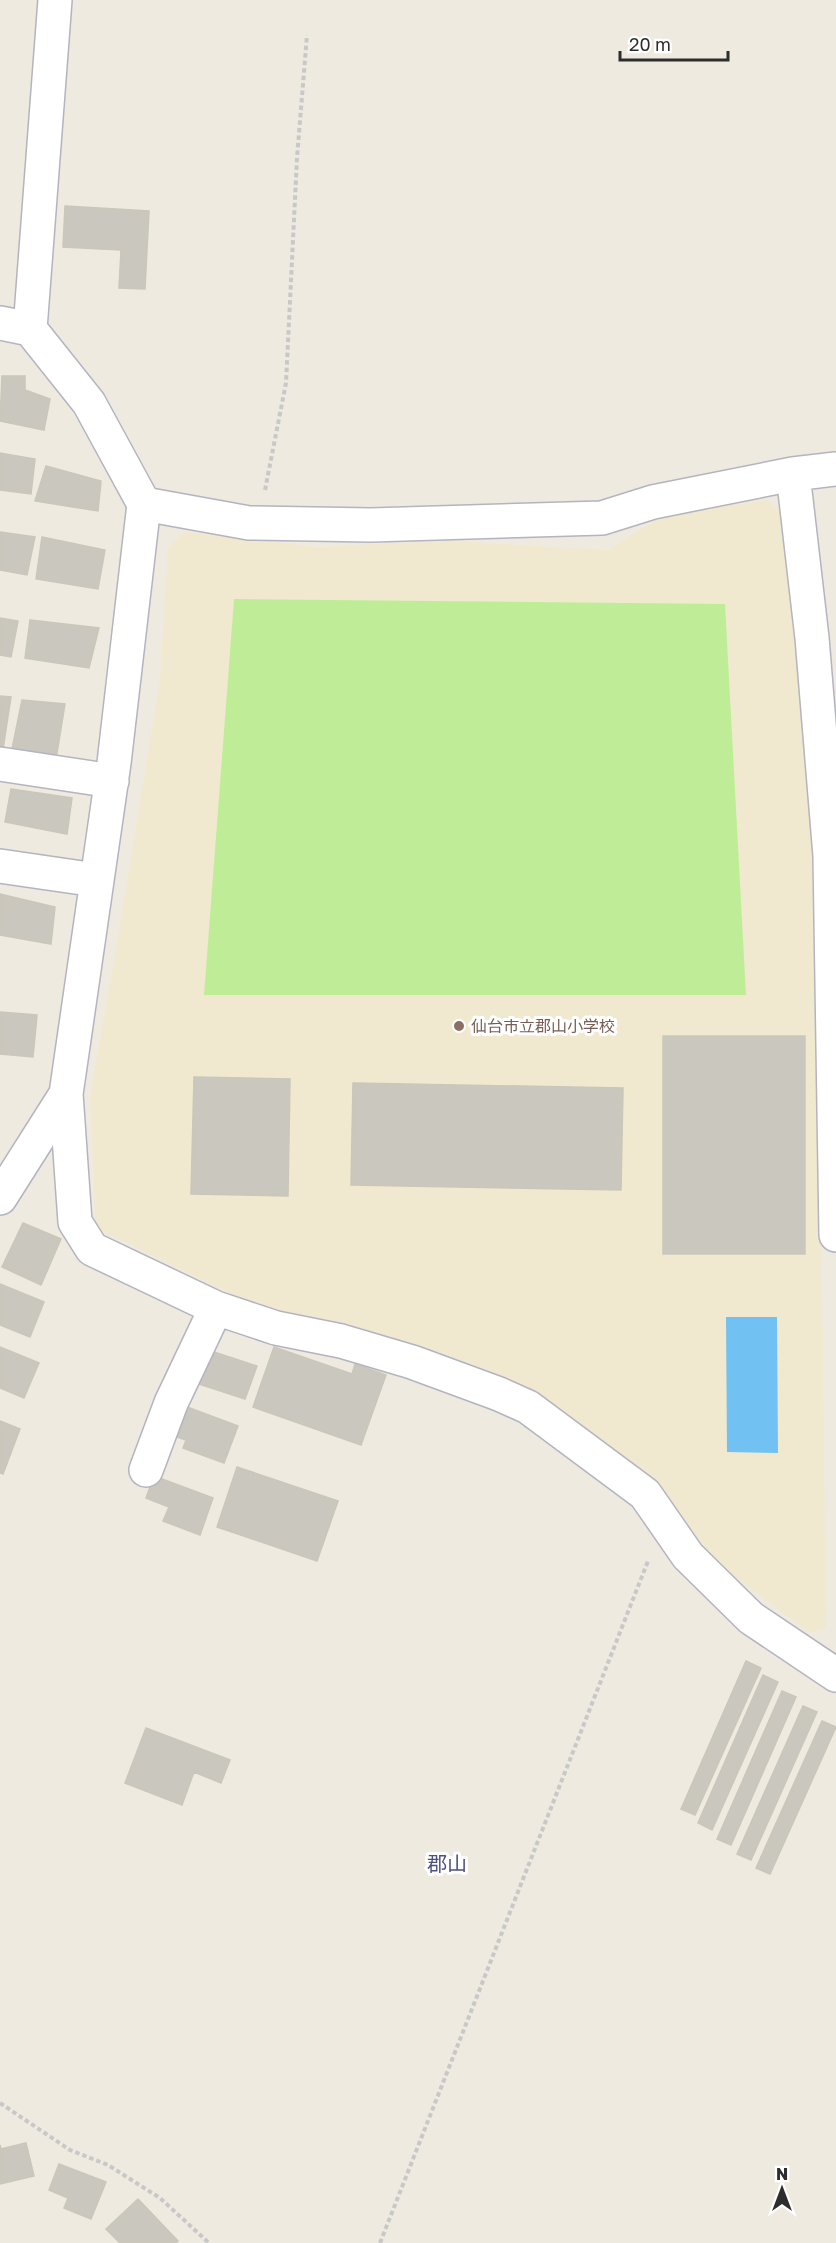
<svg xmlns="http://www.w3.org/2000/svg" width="836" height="2243" font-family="'Golos Text','Noto Sans JP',sans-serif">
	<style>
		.education { fill: #f0e9cf }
		.pitch { fill: #bfed97 }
		.water { fill: #71c1f2 }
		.building { fill: #cac8be; stroke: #cac6b9; stroke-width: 1.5 }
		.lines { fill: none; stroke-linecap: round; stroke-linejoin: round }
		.street-casing { stroke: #b3b4c0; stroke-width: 36 }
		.path { stroke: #c8c8c8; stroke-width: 4; stroke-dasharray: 4.5 3; stroke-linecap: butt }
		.street { stroke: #fff; stroke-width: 33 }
		.education-dot { fill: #8d6e63; stroke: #fff; stroke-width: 2 }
		.labels { text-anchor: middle; stroke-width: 6; stroke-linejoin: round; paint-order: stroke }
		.education-label { font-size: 16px; fill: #785e54; stroke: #fff; text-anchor: start }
		.quarter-label { font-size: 20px; fill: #4c4f7f; stroke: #fff }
	</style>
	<rect width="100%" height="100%" fill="#eeeadf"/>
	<!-- education -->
	<path class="education" d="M766 500 786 516 809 781 821 1194 826 1629 808 1632 721 1566 682 1518 568 1418 278 1317 96 1228 90 1097 115 955 160 680 168 548 185 532 317 547 448 541 607 550 665 515Z"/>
	<!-- pitch -->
	<path class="pitch" d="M234 599 725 604 746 995H204Z"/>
	<!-- water -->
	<path class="water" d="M726 1317H777L778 1453 727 1452Z"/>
	<!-- building -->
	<path class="building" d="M65 206 149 211 145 289 119 288 121 250 63 247Z
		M2 376H25V390L50 399 44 430 0 421Z
		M0 453 35 459 31 494 0 490Z
		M46 466 101 481 98 511 35 501Z
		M0 532 35 537 27 575 0 570Z
		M42 537 105 550 98 589 36 579Z
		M0 618 18 621 11 657 0 655Z
		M30 620 99 628 89 668 25 658Z
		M0 696 11 697 3 749 0 748Z
		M22 700 65 704 56 759 12 749Z
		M11 789 72 798 67 834 5 822Z
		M0 894 55 907 51 944 0 935Z
		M0 1012 37 1015 33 1057 0 1054Z
		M663 1036H805V1254H663Z
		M194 1077 290 1079 288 1196 191 1194Z
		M353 1083 623 1088 621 1190 351 1185Z
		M23 1223 61 1239 41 1285 2 1267Z
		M0 1284 44 1302 30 1337 0 1325Z
		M0 1347 39 1363 24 1398 0 1388Z
		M274 1347 352 1374 355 1364 386 1375 361 1445 253 1407Z
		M211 1351 257 1366 245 1399 199 1384Z
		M187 1407 238 1426 224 1463 183 1448 186 1440 177 1437Z
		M0 1421 20 1429 3 1474 0 1473Z
		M237 1467 338 1501 317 1561 217 1527Z
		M154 1476 213 1498 200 1535 163 1521 169 1507 146 1498Z
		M746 1661 761 1668 695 1815 681 1809Z
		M763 1675 778 1682 712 1830 698 1823Z
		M782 1691 796 1697 731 1845 717 1839Z
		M803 1706 817 1712 751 1860 737 1854Z
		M822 1721 836 1727 770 1874 756 1868Z
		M146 1728 230 1760 221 1783 194 1772 182 1805 125 1783Z
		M26 2143 34 2176 0 2184V2145L1 2149Z
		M59 2164 106 2182 91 2219 64 2208 68 2198 49 2190Z
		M138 2199 178 2241 176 2243H120L106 2229Z"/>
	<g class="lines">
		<!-- street casing -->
		<g class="street-casing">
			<path id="street" d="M0 323 30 329 89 403 144 504 114 763 66 1094 75 1222 92 1249 216 1308 276 1328 341 1341 412 1362 499 1394 528 1407 645 1494 688 1556 751 1618 836 1675
				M30 329 55 0
				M793 474 812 638 830 856 836 1235
				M144 504 249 523 371 525 602 518 653 502 793 474 836 469
				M0 764 112 781
				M0 866 96 880
				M0 1198 66 1094
				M146 1470 171 1403 216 1308"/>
		</g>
		<!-- path -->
		<path class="path" d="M265 490 286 383 297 158 307 35
			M0 2103 70 2150 108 2165 160 2198 209 2243
			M380 2243 648 1561"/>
		<!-- street -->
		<use href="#street" class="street"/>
	</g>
	<!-- markers -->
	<circle class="education-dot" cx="459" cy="1026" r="6"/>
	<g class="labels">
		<!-- education labels -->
		<g class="education-label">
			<text x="471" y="1032">仙台市立郡山小学校</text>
		</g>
		<!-- quarter labels -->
		<g class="quarter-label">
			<text x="447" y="1871">郡山</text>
		</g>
	</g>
	<!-- north arrow -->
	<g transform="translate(782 2189)" stroke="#ffffff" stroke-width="4.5" paint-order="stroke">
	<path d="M0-4.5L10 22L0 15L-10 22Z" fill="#2d2d2d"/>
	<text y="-9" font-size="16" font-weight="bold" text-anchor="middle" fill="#2d2d2d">N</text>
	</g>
	<!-- scale -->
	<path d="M620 51v9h108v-9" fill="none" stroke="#2d2d2d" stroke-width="3"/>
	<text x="629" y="51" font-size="18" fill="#2d2d2d" stroke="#ffffff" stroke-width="4.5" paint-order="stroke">20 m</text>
</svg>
